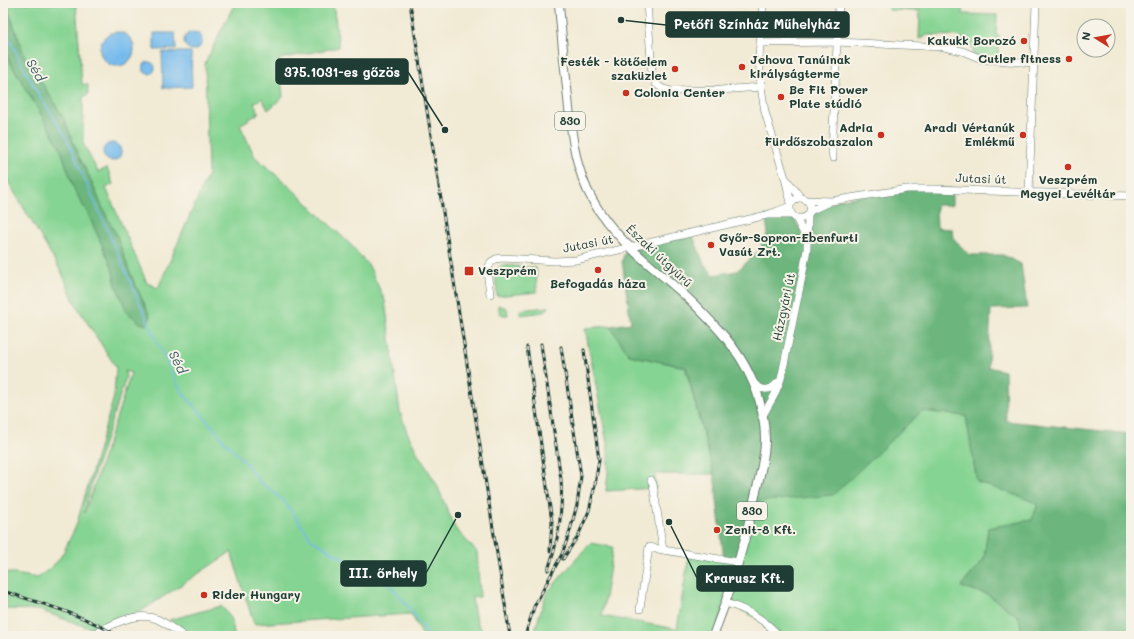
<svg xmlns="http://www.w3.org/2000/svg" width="1134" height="639" font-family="Mali,sans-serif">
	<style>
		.green { fill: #86d493; stroke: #528864; fill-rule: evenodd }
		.forest { fill: #6cb67d; stroke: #467a58 }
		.water { fill: #77bbed; stroke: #4b7c90 }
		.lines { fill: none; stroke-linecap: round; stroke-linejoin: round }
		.stream { stroke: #77bbed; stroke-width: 1.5 }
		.minor-casing { stroke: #687a6c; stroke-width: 8 }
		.major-casing { stroke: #687a6c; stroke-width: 10 }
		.minor { stroke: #fff; stroke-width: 7 }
		.major { stroke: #fff; stroke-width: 8 }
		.rail-casing { stroke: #1f3d34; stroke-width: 3 }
		.rail { stroke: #f7f3e8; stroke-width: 1.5; stroke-dasharray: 4.5; stroke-linecap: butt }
		.poi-dot { fill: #c8321e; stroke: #f7f3e8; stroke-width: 1.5 }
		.labels { text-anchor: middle; stroke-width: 4; stroke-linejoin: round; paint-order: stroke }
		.shield { fill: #f7f3e8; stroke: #60746a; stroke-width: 1 }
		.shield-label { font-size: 11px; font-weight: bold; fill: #1f3d34 }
		.poi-label { font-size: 12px; font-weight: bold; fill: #1f3d34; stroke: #f7f3e8; text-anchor: start }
		.street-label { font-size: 12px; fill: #1f3d34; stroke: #f7f3e8 }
		.water-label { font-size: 13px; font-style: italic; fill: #355c62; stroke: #f7f3e8 }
		.leader { fill: none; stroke: #1f3d34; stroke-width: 1.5 }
		.callout-dot { fill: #1f3d34; stroke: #f7f3e8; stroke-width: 1.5 }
		.callout { fill: #1f3d34; stroke: #1f3d34; stroke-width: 1.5 }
		.callout-label { font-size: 13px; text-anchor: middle; font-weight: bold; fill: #fff }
	</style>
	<rect width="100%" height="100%" fill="#f7f3e8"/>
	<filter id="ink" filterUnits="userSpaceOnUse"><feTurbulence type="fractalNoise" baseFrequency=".025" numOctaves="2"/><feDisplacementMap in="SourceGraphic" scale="8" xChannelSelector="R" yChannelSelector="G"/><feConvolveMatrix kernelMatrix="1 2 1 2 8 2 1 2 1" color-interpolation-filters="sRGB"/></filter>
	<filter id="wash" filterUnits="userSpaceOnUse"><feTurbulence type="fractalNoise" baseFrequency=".012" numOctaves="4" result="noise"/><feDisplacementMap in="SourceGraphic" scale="16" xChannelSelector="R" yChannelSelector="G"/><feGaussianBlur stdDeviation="0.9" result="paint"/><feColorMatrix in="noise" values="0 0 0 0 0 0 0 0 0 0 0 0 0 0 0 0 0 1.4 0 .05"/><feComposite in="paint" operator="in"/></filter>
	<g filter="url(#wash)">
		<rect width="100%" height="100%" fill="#f1ead4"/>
		<!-- green -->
		<path class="green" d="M8 3H76L82 84 88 85V95L83 97V143L98 172 107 168 113 184 106 188 147 283 158 288 208 174 205 63 235 3H333L339 47 279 59 283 97 268 110 262 98 254 103 259 113 240 125 255 157 289 186 351 245 369 266 385 301 400 412 407 432 418 454 436 483 455 528 477 552 480 597H472C474 612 475 626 488 636H423L411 614 254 624 231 552 137 614 119 617 92 629 39 610 3 609V572L38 578 57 562 63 553 76 526 114 397 116 367 79 310 73 299 62 273 3 173V45L9 60 60 147 74 189 90 218 111 265 116 285 127 311 150 316 130 274 117 236 104 211 89 176 79 157 65 121 44 86 27 63 9 12ZM125 371 131 373 89 501 84 513 94 474 126 377Z
			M889 3H963V14L997 15 996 35 999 36 998 60 973 56V49L959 36 927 35 919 39 920 11 889 10Z
			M502 265 536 268 537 292 497 296 495 271Z
			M498 305 507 308 508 315H503L500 313Z
			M549 307 547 310 544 312 520 315V310Z
			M610 326 629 355 685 367 714 474H655L656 488 606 491 608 472V448L585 328Z
			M922 411 966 416 977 482 1019 496 1038 504 1032 520 988 528 984 559 961 586 987 594 1019 617 1023 636H780L770 625 726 602 713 636H533L546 594 590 543 613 547 602 616 677 629 689 555 737 562 755 502 888 442Z
			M221 606C230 614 234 625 234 636H193L169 620Z"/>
		<!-- forest -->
		<path class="forest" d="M3 3H8L9 12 27 63 44 86 65 121 79 157 89 176 104 211 117 236 130 273 150 316V319L146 325 140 323 127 312 116 285 111 265 90 218 74 189 60 147 9 60 3 45Z
			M908 188 952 189V205H938L936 206 937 228 952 229 953 238 969 255H1003L1021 264 1027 308 991 309 988 367 1005 371 1006 421 1131 434V636H1023L1019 617 987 594 961 587 984 559 988 528 1032 520 1038 504 1019 496 977 482 966 416 922 411 833 495 755 502 738 563 724 560 714 474 686 367 629 355 610 326 631 323 622 261 625 252 691 231 704 264 714 275 737 271 758 252 768 232 765 215 792 216 805 237 809 216 837 200Z"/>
		<!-- water -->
		<path class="water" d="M100 49a17 17 0 1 1 34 0a17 17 0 1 1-34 0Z
			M184 41a9 9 0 1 1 18 0a9 9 0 1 1-18 0Z
			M154 33H175L176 49 154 50Z
			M162 52H191L192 87 163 88Z
			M143 68a6 6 0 1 1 12 0a6 6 0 1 1-12 0Z
			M103 152a9 9 0 1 1 18 0a9 9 0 1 1-18 0Z"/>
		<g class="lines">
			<!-- stream -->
			<path class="stream" d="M3 25 23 67 41 98 65 135 158 344 179 387 185 396 200 412 226 443 245 462 257 479 284 501 312 540 371 575 386 582 393 588 408 606 429 636"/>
		</g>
	</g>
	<g filter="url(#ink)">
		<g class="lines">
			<!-- minor casing -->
			<g class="minor-casing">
				<path id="minor" d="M647 3 652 74 656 84 663 89 671 91 720 90 761 87
					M763 3 759 57 761 87 765 112 785 178 791 203
					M760 43 837 42 944 47 962 51 982 59 1034 63
					M833 158 832 151 839 3
					M786 179 801 198
					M1029 192 1036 3
					M806 200 831 201 907 189H935L1131 196
					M810 211 829 202
					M767 215H792
					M796 218 807 240
					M490 294 487 271 491 262 496 259 501 258 555 261 576 260 767 215C772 213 788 208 790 205 794 202 795 197 802 198 805 199 808 201 809 203 817 219 788 227 790 205
					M754 383C762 392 771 391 778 382
					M762 417 774 396 781 379 803 272 807 249 808 215
					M651 480 653 484 663 550 738 562
					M726 603C748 610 764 619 779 636
					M640 609 649 547 663 550
					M89 636C109 627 134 610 157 619 166 623 175 630 183 636"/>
			</g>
			<!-- major casing -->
			<g class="major-casing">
				<path id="major" d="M559 3C561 31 564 60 567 88 571 128 573 166 593 201 618 245 658 269 693 303 715 325 738 348 751 378 760 396 765 420 765 440 765 459 759 478 755 496 745 544 731 590 713 636"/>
			</g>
			<!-- minor -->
			<use href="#minor" class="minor"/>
			<!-- major -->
			<use href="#major" class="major"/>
			<!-- rail casing -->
			<g class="rail-casing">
				<path id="rail" d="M410 3 510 636
					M541 344 561 479C563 510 559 540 548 570
					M527 347 552 522 550 551
					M563 559 578 536 589 511 595 485 599 460 584 350
					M3 591C42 604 83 614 118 636
					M525 636 534 607 562 554 569 534 577 505 581 476 561 347"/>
			</g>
			<!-- rail -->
			<use href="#rail" class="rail"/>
		</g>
	</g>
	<!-- markers -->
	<g class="poi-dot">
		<circle cx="1024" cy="41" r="4"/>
		<circle cx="1069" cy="59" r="4"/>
		<circle cx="742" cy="67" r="4"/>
		<circle cx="675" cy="69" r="4"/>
		<circle cx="626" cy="93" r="4"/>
		<circle cx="781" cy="97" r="4"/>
		<circle cx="881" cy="135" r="4"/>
		<circle cx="1023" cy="135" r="4"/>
		<circle cx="1068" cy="167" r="4"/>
		<circle cx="711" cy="245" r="4"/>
		<circle cx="598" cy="270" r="4"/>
		<rect x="464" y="266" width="10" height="10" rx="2"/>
		<circle cx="717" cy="530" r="4"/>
		<circle cx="204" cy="595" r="4"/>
	</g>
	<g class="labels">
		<!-- shield labels -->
		<g class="shield">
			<rect x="555" y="112" width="30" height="18" rx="3"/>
			<rect x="737" y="502" width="30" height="18" rx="3"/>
		</g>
		<g class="shield-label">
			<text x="570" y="125">830</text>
			<text x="752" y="515">830</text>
		</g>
		<!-- poi labels -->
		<g class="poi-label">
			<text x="1016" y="45" text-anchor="end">Kakukk Borozó</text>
			<text x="1061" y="63" text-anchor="end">Cutler fitness</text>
			<text x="750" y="64">Jehova Tanúinak<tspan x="750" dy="14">királyságterme</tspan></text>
			<text x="667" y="66" text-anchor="end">Festék - kötőelem<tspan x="667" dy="14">szaküzlet</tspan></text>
			<text x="789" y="94">Be Fit Power<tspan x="789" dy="14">Plate stúdió</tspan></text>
			<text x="634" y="97">Colonia Center</text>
			<text x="873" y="132" text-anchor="end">Adria<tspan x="873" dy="14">Fürdőszobaszalon</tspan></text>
			<text x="1015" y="132" text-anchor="end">Aradi Vértanúk<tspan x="1015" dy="14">Emlékmű</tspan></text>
			<text x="1068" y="184" text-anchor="middle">Veszprém<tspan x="1068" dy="14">Megyei Levéltár</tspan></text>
			<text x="719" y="242">Győr-Sopron-Ebenfurti<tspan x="719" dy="14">Vasút Zrt.</tspan></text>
			<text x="478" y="275">Veszprém</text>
			<text x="598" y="288" text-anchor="middle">Befogadás háza</text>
			<text x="725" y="534">Zenit-8 Kft.</text>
			<text x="212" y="599">Rider Hungary</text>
		</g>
		<!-- street labels -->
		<g class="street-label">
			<text transform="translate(981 179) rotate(2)" y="4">Jutasi út</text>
			<text transform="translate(588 244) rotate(-11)" y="4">Jutasi út</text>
			<text transform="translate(659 256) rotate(43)" y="4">Északi útgyűrű</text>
			<text transform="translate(784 307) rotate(-78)" y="4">Házgyári út</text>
		</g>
		<!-- water labels -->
		<g class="water-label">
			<text transform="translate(36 70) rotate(60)" y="5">Séd</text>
			<text transform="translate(178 362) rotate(63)" y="5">Séd</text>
		</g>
	</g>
	<!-- callouts -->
	<path class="leader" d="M621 20L666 25M445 130L408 72M458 515L426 573M669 522L697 578"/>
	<g class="callout-dot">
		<circle cx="621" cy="20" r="4"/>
		<circle cx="445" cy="130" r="4"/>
		<circle cx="458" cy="515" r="4"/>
		<circle cx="669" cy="522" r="4"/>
	</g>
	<g class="callout">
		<rect x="666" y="12" width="183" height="25" rx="4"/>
		<rect x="276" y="59" width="132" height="25" rx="4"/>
		<rect x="341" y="561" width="85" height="25" rx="4"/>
		<rect x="697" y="566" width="96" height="25" rx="4"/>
	</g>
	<g class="callout-label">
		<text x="757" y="29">Petőfi Színház Műhelyház</text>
		<text x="342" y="77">375.1031-es gőzös</text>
		<text x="383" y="578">III. őrhely</text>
		<text x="745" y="583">Krarusz Kft.</text>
	</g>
	<!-- margin -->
	<rect width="1134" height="639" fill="none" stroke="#f7f3e8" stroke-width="16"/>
	<!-- north arrow -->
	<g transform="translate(1096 38) rotate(281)"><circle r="19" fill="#f7f3e8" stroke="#a1aaa0"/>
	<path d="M0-3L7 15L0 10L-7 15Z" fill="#c8321e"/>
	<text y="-6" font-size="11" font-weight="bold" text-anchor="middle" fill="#1f3d34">N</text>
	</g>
</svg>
